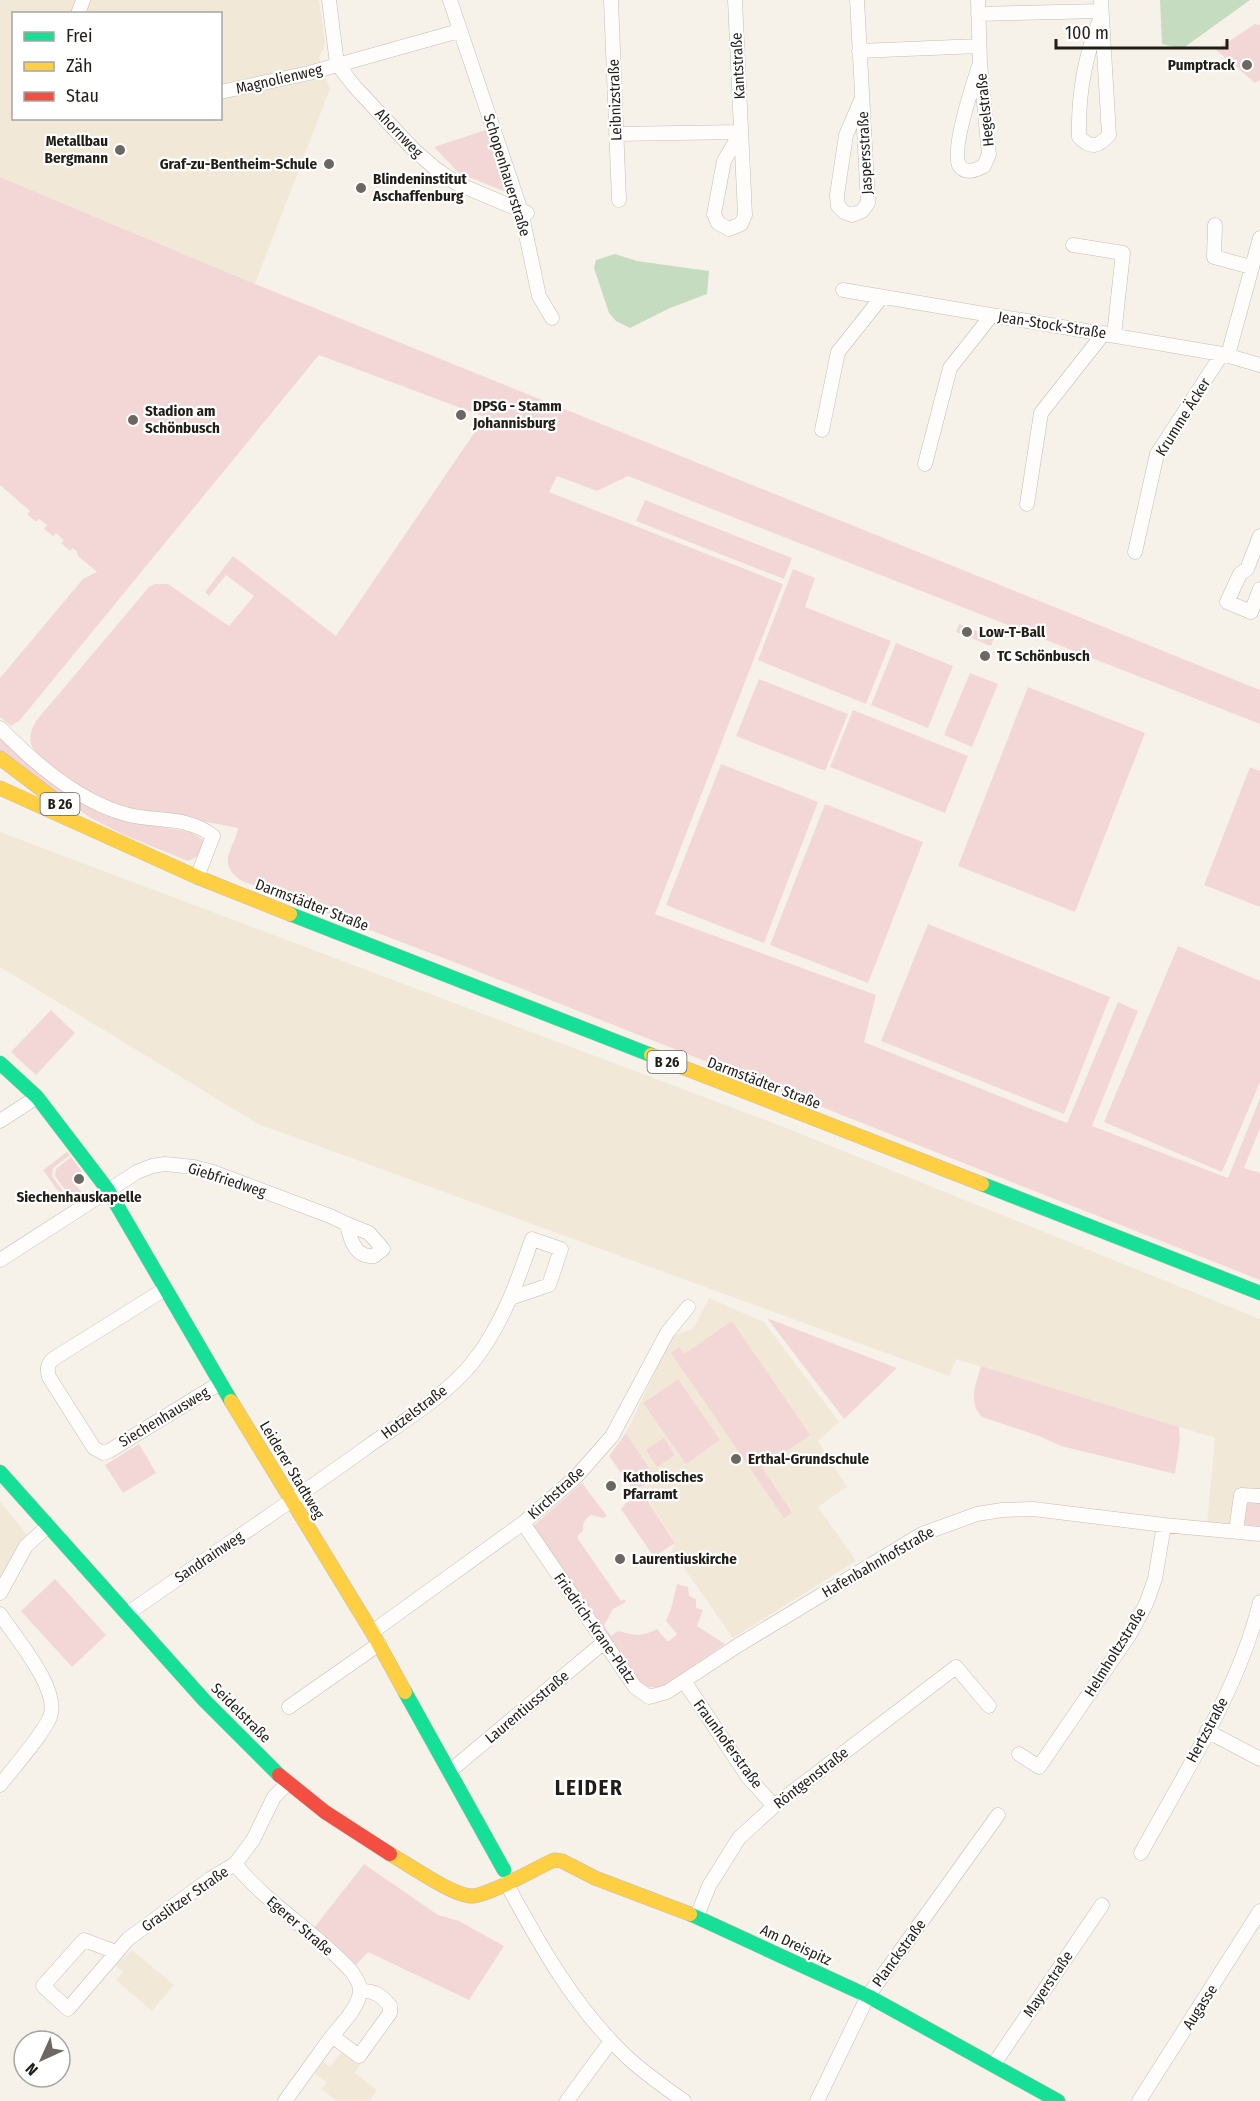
<svg xmlns="http://www.w3.org/2000/svg" width="1260" height="2101" font-family="'Fira Sans Condensed',sans-serif">
	<style>
		.built { fill: #f2e8d8; fill-rule: evenodd }
		.green { fill: #f3d7d6 }
		.water { fill: #c6dcc0 }
		.lines { fill: none; stroke-linecap: round; stroke-linejoin: round }
		.street-casing { stroke: #c2bdb6; stroke-width: 15 }
		.fast-casing { stroke: #c2bdb6; stroke-width: 15 }
		.slow-casing { stroke: #c2bdb6; stroke-width: 15 }
		.jam-casing { stroke: #c2bdb6; stroke-width: 15 }
		.street { stroke: #fefdfc; stroke-width: 14 }
		.fast { stroke: #16e098; stroke-width: 14 }
		.slow { stroke: #ffcf43; stroke-width: 14 }
		.jam { stroke: #f24e42; stroke-width: 14 }
		.poi-dot { fill: #6c6861; stroke: #fff; stroke-width: 2 }
		.labels { text-anchor: middle; stroke-width: 4.5; stroke-linejoin: round; paint-order: stroke }
		.shield { fill: #fff; stroke: #64625d; stroke-width: 1.5 }
		.shield-label { font-size: 14px; font-weight: bold; fill: #211e18 }
		.poi-label { font-size: 15px; font-weight: bold; fill: #211e18; stroke: #fff; text-anchor: start }
		.street-label { font-size: 15px; fill: #211e18; stroke: #fff }
		.district-label { font-size: 21px; font-weight: bold; letter-spacing: 1.5px; fill: #211e18; stroke: #fff }
	</style>
	<rect width="100%" height="100%" fill="#f7f2e9"/>
	<!-- built -->
	<path class="built" d="M0 0H319L325 43 319 58 330 89 255 284 0 177ZM14 14H220V118H14Z
		M0 832 789 1129 1260 1319V1528L1207 1524 1215 1438 956 1359 949 1376 258 1124 0 967Z
		M709 1298 764 1322 839 1422 818 1441 847 1487 818 1507 856 1561 733 1638 672 1551 675 1542 647 1499 648 1498 641 1487 656 1477 626 1433 672 1336 693 1329Z
		M0 1501 29 1537 0 1578Z
		M132 1950 174 1985 152 2011 116 1980 123 1972 115 1965Z
		M341 2052 360 2065 355 2073 377 2090 369 2101H337L321 2089 327 2082 315 2074 323 2062 330 2067Z"/>
	<!-- green -->
	<path class="green" d="M1255 24 1260 25V80L1255 83 1216 50Z
		M486 130 506 192 459 173 434 147Z
		M0 177 255 284 1260 690V724L628 476 597 491 557 476 549 492 783 584 655 914 876 995 864 1042 1067 1123 1118 1002 1138 1011 1092 1126 1228 1178 1260 1098V1128L1244 1168 1260 1173V1280L464 966 242 881C215 863 234 850 238 828 218 824 198 820 179 817 157 814 135 813 115 805 93 796 74 782 55 768 36 754 22 746 36 721L149 587 155 584H168L229 626 254 596 226 575 209 596 205 592 233 556 336 636 485 417 319 355 20 720 11 726 0 717V678L83 579 97 572 78 556 77 552 73 548 70 551 61 543 64 540 56 533 53 536 44 529 47 525 39 519 36 522 27 514 30 511 0 485Z
		M645 500 792 558 784 579 636 521Z
		M793 569 815 578 805 607 891 641 866 704 758 660Z
		M959 624 994 638 991 646 956 632Z
		M896 643 953 666 928 728 871 705Z
		M970 673 998 684 972 747 944 735Z
		M759 679 848 714 825 771 736 736Z
		M1028 687 1145 733 1075 912 958 866Z
		M853 710 968 756 945 813 830 767Z
		M0 737 20 755 150 825 191 832 203 840 200 855 188 861 124 835 89 817 0 752Z
		M721 764 818 802 764 943 666 905Z
		M1250 767 1260 771V907L1204 885Z
		M825 804 923 842 868 983 770 945Z
		M928 924 1110 997 1064 1114 881 1041Z
		M1178 946 1260 981V1082L1222 1172 1104 1122Z
		M51 1010 75 1033 36 1075 11 1052Z
		M67 1152 70 1155 53 1168 52 1176 72 1203 68 1205 43 1170Z
		M71 1157 82 1172 73 1177 72 1181 84 1195 74 1202 55 1176 56 1169Z
		M767 1318 897 1368 844 1419Z
		M732 1321 810 1435 762 1468 792 1513 784 1518 671 1353 679 1347 684 1354Z
		M981 1366 1179 1427 1180 1440 1175 1474 1061 1446 1039 1436 982 1417C967 1400 976 1386 981 1366Z
		M678 1379 720 1440 686 1464 643 1403Z
		M626 1433 656 1478 641 1487 633 1490 609 1456Z
		M664 1438 675 1455 657 1467 646 1450Z
		M139 1444 156 1473 123 1493 105 1465Z
		M582 1483 607 1516 603 1518 591 1515C585 1519 582 1523 583 1531L578 1535V1539L621 1601 624 1599 626 1602 613 1609 604 1625 611 1636 618 1631C636 1636 640 1637 657 1629L668 1642 677 1634 666 1621 671 1609 677 1584 688 1587 689 1596 696 1599V1608L703 1610 697 1626 725 1644 662 1687H648L641 1683 531 1528Z
		M643 1494 675 1543 654 1557 621 1509 626 1503Z
		M1260 1501V1526L1243 1524 1245 1502Z
		M55 1579 106 1635 72 1667 21 1611Z
		M364 1864 438 1915 459 1921 504 1946 469 2000 368 1952 356 1965 314 1928Z"/>
	<!-- water -->
	<path class="water" d="M1160 0H1250L1182 49 1162 44Z
		M615 254 637 261 709 271 707 294 670 308 630 328 616 321 609 313 594 268 596 260Z"/>
	<g class="lines">
		<!-- street casing -->
		<g class="street-casing">
			<path id="street" d="M329 0 337 64 355 87 414 150 436 169 456 183 527 213
				M450 0 521 211 539 296 552 318
				M611 0 619 200
				M735 0 745 215 741 224 729 229 718 223 714 214 724 161 741 132
				M857 0 868 203 862 211 852 215 844 212 838 206 837 195 846 135 862 98
				M978 0 980 63 989 154 984 166C976 170 965 175 959 165 951 149 974 81 980 63
				M78 14 83 0
				M978 14 1101 11
				M1101 17C1085 54 1078 97 1079 137 1091 149 1098 147 1109 135L1101 0
				M859 51 979 46
				M220 92 309 73 459 31
				M616 134 741 132
				M1215 225 1214 257 1251 267
				M1073 245 1123 253 1114 335
				M843 290 1222 354 1260 365
				M1228 355 1260 238
				M822 430 838 352 881 298
				M925 464 950 368 991 316
				M1027 504 1041 413 1104 333
				M1260 536 1247 569 1240 574 1227 602 1251 612 1260 589
				M1135 552 1157 454 1222 354
				M0 728C34 763 80 803 129 815 159 822 188 816 213 836L197 877
				M0 1121 37 1097
				M0 1260 137 1172 152 1166 165 1164 194 1167 213 1172 330 1216 347 1224C350 1239 355 1258 374 1256L383 1249 369 1233 347 1224
				M165 1289 53 1359C47 1365 47 1369 49 1377L94 1448 103 1453 109 1451 220 1383
				M523 1523 635 1687 649 1697 667 1692 737 1646 922 1534 977 1514 1002 1510 1033 1509 1164 1525 1260 1534
				M1236 1531 1241 1495 1260 1496
				M0 1593 26 1546 47 1527
				M0 1614C15 1637 61 1690 50 1717 42 1736 13 1768 0 1785
				M127 1614C205 1559 285 1506 363 1450 400 1423 444 1398 473 1362 502 1325 517 1283 532 1239L561 1249 549 1285 511 1298
				M372 1632 523 1523 576 1477 612 1436 667 1333 688 1307
				M684 1681 748 1777 774 1806
				M289 1707 379 1644
				M1207 1731 1260 1759
				M1019 1754 1039 1767 1130 1634 1146 1604 1155 1579 1164 1525
				M450 1771 603 1643
				M1141 1853C1184 1774 1239 1689 1260 1602
				M235 1864C268 1905 316 1932 352 1972 355 1977 360 1983 360 1990 360 2006 342 2024 332 2036L359 2056 390 2013V2006C381 1995 374 1990 360 1991
				M506 1883C540 1945 574 2007 626 2056 644 2073 664 2087 684 2101
				M697 1916 709 1886 739 1838 774 1806 956 1667 989 1706
				M116 1952 84 1940 43 1986 68 2009 128 1939 210 1879 235 1864 253 1840 274 1797 288 1783
				M994 2064 1102 1905
				M285 2101 332 2036
				M567 2101 611 2041
				M817 2101 868 1996 998 1815
				M1139 2101 1260 1911"/>
		</g>
		<!-- fast casing -->
		<g class="fast-casing">
			<path id="fast" d="M290 914 651 1055
				M0 1063 37 1097 108 1190 231 1401
				M982 1184 1260 1293
				M0 1472 204 1700 279 1775
				M405 1692 504 1870
				M690 1914 868 1996 1058 2101"/>
		</g>
		<!-- slow casing -->
		<g class="slow-casing">
			<path id="slow" d="M0 758 70 811
				M0 788 197 877 290 914
				M651 1055 982 1184
				M231 1401 372 1632 405 1692
				M390 1854C408 1864 454 1897 473 1896 492 1894 534 1869 554 1860L562 1861 595 1878 690 1914"/>
		</g>
		<!-- jam casing -->
		<g class="jam-casing">
			<path id="jam" d="M279 1775 325 1812 390 1854"/>
		</g>
		<!-- street -->
		<use href="#street" class="street"/>
		<!-- fast -->
		<use href="#fast" class="fast"/>
		<!-- slow -->
		<use href="#slow" class="slow"/>
		<!-- jam -->
		<use href="#jam" class="jam"/>
	</g>
	<!-- markers -->
	<g class="poi-dot">
		<circle cx="1247" cy="65" r="6"/>
		<circle cx="120" cy="150" r="6"/>
		<circle cx="329" cy="164" r="6"/>
		<circle cx="361" cy="188" r="6"/>
		<circle cx="461" cy="415" r="6"/>
		<circle cx="133" cy="420" r="6"/>
		<circle cx="967" cy="632" r="6"/>
		<circle cx="985" cy="656" r="6"/>
		<circle cx="79" cy="1179" r="6"/>
		<circle cx="736" cy="1459" r="6"/>
		<circle cx="611" cy="1486" r="6"/>
		<circle cx="620" cy="1559" r="6"/>
	</g>
	<g class="labels">
		<!-- shield labels -->
		<g class="shield">
			<rect x="40.5" y="793" width="39" height="22" rx="4.5"/>
			<rect x="647.5" y="1051" width="39" height="22" rx="4.5"/>
		</g>
		<g class="shield-label">
			<text x="60" y="809">B 26</text>
			<text x="667" y="1067">B 26</text>
		</g>
		<!-- poi labels -->
		<g class="poi-label">
			<text x="1235" y="70" text-anchor="end">Pumptrack</text>
			<text x="108" y="146" text-anchor="end">Metallbau<tspan x="108" dy="17">Bergmann</tspan></text>
			<text x="317" y="169" text-anchor="end">Graf-zu-Bentheim-Schule</text>
			<text x="373" y="184">Blindeninstitut<tspan x="373" dy="17">Aschaffenburg</tspan></text>
			<text x="473" y="411">DPSG - Stamm<tspan x="473" dy="17">Johannisburg</tspan></text>
			<text x="145" y="416">Stadion am<tspan x="145" dy="17">Schönbusch</tspan></text>
			<text x="979" y="637">Low-T-Ball</text>
			<text x="997" y="661">TC Schönbusch</text>
			<text x="79" y="1202" text-anchor="middle">Siechenhauskapelle</text>
			<text x="748" y="1464">Erthal-Grundschule</text>
			<text x="623" y="1482">Katholisches<tspan x="623" dy="17">Pfarramt</tspan></text>
			<text x="632" y="1564">Laurentiuskirche</text>
		</g>
		<!-- street labels -->
		<g class="street-label">
			<text transform="translate(738 66) rotate(-93)" y="5">Kantstraße</text>
			<text transform="translate(279 79) rotate(-13)" y="5">Magnolienweg</text>
			<text transform="translate(615 100) rotate(-92)" y="5">Leibnizstraße</text>
			<text transform="translate(985 110) rotate(-96)" y="5">Hegelstraße</text>
			<text transform="translate(399 133) rotate(46)" y="5">Ahornweg</text>
			<text transform="translate(865 153) rotate(-93)" y="5">Jaspersstraße</text>
			<text transform="translate(507 175) rotate(73)" y="5">Schopenhauerstraße</text>
			<text transform="translate(1052 325) rotate(9)" y="5">Jean-Stock-Straße</text>
			<text transform="translate(1183 417) rotate(-58)" y="5">Krumme Äcker</text>
			<text transform="translate(312 905) rotate(21)" y="5">Darmstädter Straße</text>
			<text transform="translate(764 1083) rotate(21)" y="5">Darmstädter Straße</text>
			<text transform="translate(227 1180) rotate(18)" y="5">Giebfriedweg</text>
			<text transform="translate(414 1412) rotate(-37)" y="5">Hotzelstraße</text>
			<text transform="translate(164 1417) rotate(-31)" y="5">Siechenhausweg</text>
			<text transform="translate(292 1470) rotate(59)" y="5">Leiderer Stadtweg</text>
			<text transform="translate(556 1493) rotate(-42)" y="5">Kirchstraße</text>
			<text transform="translate(209 1557) rotate(-34)" y="5">Sandrainweg</text>
			<text transform="translate(878 1562) rotate(-30)" y="5">Hafenbahnhofstraße</text>
			<text transform="translate(595 1628) rotate(55)" y="5">Friedrich-Krane-Platz</text>
			<text transform="translate(1115 1652) rotate(-58)" y="5">Helmholtzstraße</text>
			<text transform="translate(527 1707) rotate(-40)" y="5">Laurentiusstraße</text>
			<text transform="translate(241 1713) rotate(45)" y="5">Seidelstraße</text>
			<text transform="translate(1207 1730) rotate(-62)" y="5">Hertzstraße</text>
			<text transform="translate(728 1744) rotate(54)" y="5">Fraunhoferstraße</text>
			<text transform="translate(811 1778) rotate(-38)" y="5">Röntgenstraße</text>
			<text transform="translate(185 1899) rotate(-35)" y="5">Graslitzer Straße</text>
			<text transform="translate(300 1926) rotate(41)" y="5">Egerer Straße</text>
			<text transform="translate(796 1945) rotate(25)" y="5">Am Dreispitz</text>
			<text transform="translate(899 1953) rotate(-54)" y="5">Planckstraße</text>
			<text transform="translate(1048 1984) rotate(-56)" y="5">Mayerstraße</text>
			<text transform="translate(1200 2007) rotate(-57)" y="5">Augasse</text>
		</g>
		<!-- district labels -->
		<g class="district-label">
			<text x="589" y="1795">LEIDER</text>
		</g>
	</g>
	<!-- legend -->
	<rect x="12" y="12" width="210" height="108" fill="#ffffff" stroke="#a6a5a3" stroke-width="1.5"/>
	<rect x="24" y="32" width="30" height="9" fill="#16e098" stroke="#a6a5a3" stroke-width="1.5"/>
	<text x="66" y="42" font-size="18" fill="#211e18">Frei</text>
	<rect x="24" y="62" width="30" height="9" fill="#ffcf43" stroke="#a6a5a3" stroke-width="1.5"/>
	<text x="66" y="72" font-size="18" fill="#211e18">Zäh</text>
	<rect x="24" y="92" width="30" height="9" fill="#f24e42" stroke="#a6a5a3" stroke-width="1.5"/>
	<text x="66" y="102" font-size="18" fill="#211e18">Stau</text>
	<!-- north arrow -->
	<g transform="translate(42 2059) rotate(225)"><circle r="28" fill="#ffffff" stroke="#a6a5a3" stroke-width="1.5"/>
	<path d="M0-4.5L10 22L0 15L-10 22Z" fill="#6c6861"/>
	<text y="-9" font-size="16" font-weight="bold" text-anchor="middle" fill="#211e18">N</text>
	</g>
	<!-- scale -->
	<path d="M1056 39v9h171v-9" fill="none" stroke="#211e18" stroke-width="3"/>
	<text x="1065" y="39" font-size="18" fill="#211e18" stroke="#ffffff" stroke-width="4.5" paint-order="stroke">100 m</text>
</svg>
